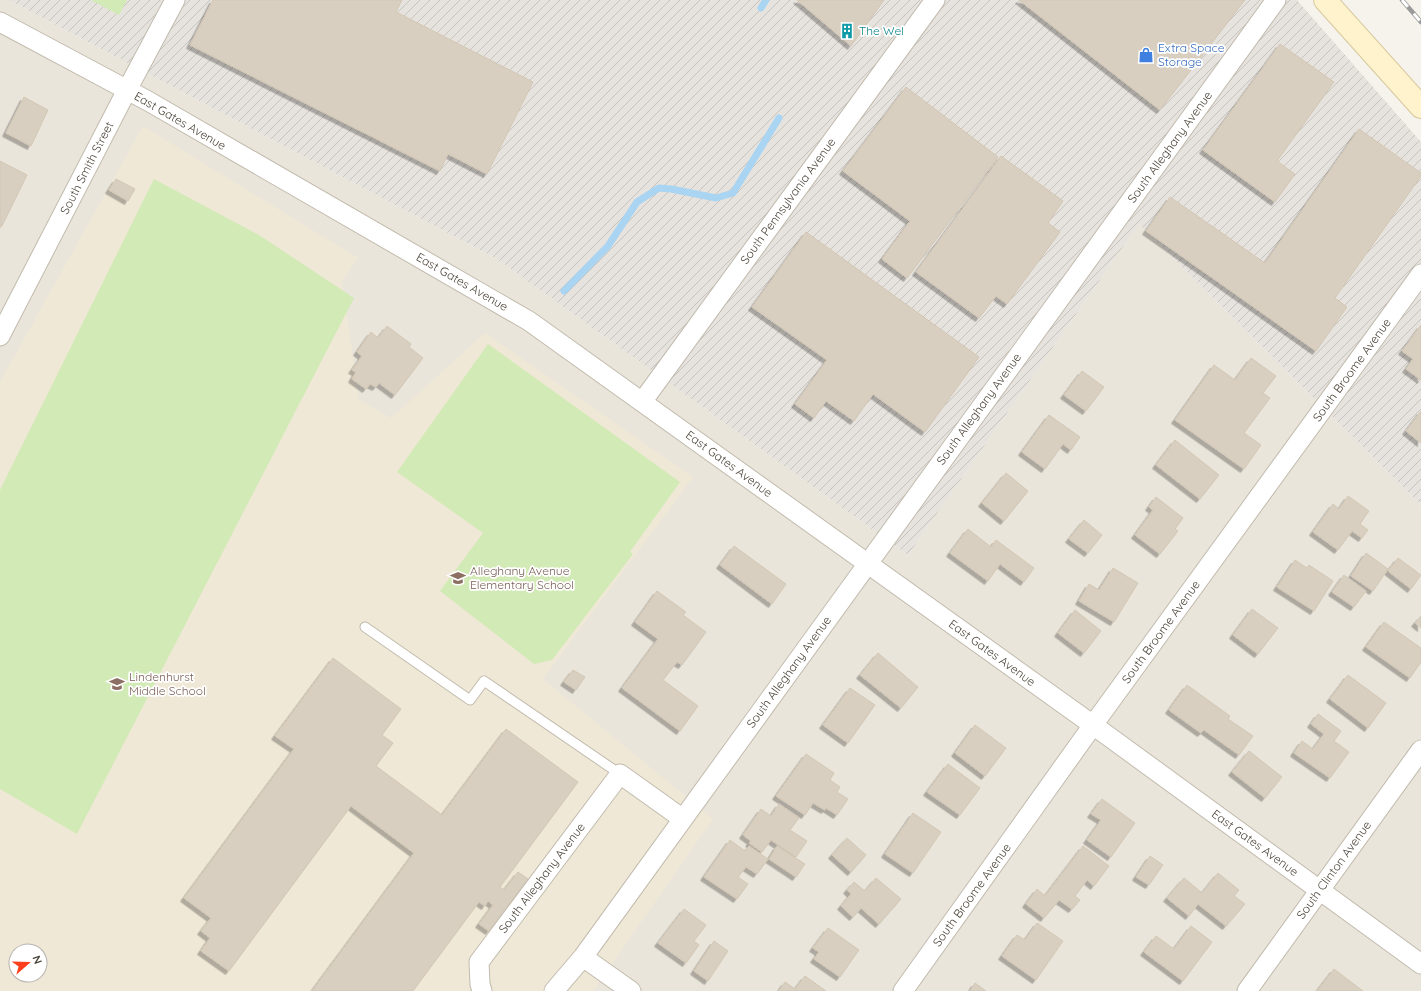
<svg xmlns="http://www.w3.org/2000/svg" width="1421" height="991" font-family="Quicksand,sans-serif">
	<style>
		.residential { fill: #eae5da; fill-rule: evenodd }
		.industrial { fill: url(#industrial-furrows) }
		.education { fill: #efe8d6; fill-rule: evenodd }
		.grass { fill: #d2eab5 }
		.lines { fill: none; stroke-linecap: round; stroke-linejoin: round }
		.stream { stroke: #a9d4f2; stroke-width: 7 }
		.building { fill: #d8cfc1; stroke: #d3c7b4; filter: url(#shadow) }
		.lane-casing { stroke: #c2bbae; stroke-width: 11 }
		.street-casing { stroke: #c2bbae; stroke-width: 21 }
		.secondary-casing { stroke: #d6c79b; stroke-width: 24 }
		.lane { stroke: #fff; stroke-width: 9 }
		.street { stroke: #fff; stroke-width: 19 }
		.secondary { stroke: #fff3cd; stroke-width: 22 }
		.rail-casing { stroke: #9a9a9a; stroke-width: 4.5 }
		.rail { stroke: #fff; stroke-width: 3; stroke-dasharray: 9; stroke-linecap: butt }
		.labels { text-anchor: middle; stroke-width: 3.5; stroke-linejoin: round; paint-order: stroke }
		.culture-label { font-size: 12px; fill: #0d838f; stroke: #fff; text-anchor: start }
		.shop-label { font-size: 12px; fill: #366cbe; stroke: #fff; text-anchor: start }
		.street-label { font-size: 12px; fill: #4b4439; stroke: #fff }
		.education-label { font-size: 12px; fill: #785e54; stroke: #fff; text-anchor: start }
	</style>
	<defs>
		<pattern id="industrial-furrows" width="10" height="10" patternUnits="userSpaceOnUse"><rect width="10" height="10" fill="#e6e2dd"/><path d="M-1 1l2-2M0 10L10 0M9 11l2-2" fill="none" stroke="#c7c3be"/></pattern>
		<filter id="shadow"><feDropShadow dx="-3.5" dy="3.5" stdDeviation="0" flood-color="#0004"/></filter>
	</defs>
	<rect width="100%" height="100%" fill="#f6f3ec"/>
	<!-- residential -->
	<path class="residential" d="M0 0H9L497 259 908 555 1139 224 1421 505V991H0ZM16 951H40V975H16Z"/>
	<!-- industrial -->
	<path class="industrial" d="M9 0H1297L1421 142V505L1139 224 908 555 497 259Z"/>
	<!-- education -->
	<path class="education" d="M143 126 358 258 342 281 359 400 391 418 485 333 693 477 543 679 713 819 593 991H0V382ZM16 951H40V975H16Z"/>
	<!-- grass -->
	<path class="grass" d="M91 0H127L119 15Z
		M154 179 259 235 354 298 77 834 0 789V490Z
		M488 344 680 482 630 552 633 554 552 660 534 664 440 591 483 533 397 472Z"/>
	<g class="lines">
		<!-- stream -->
		<path class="stream" d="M761 8 766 0
			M564 291 608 246 637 202 659 188 671 189 716 198 733 193 779 118"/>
	</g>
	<!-- building -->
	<path class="building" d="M213 0H402L396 12 533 82 487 174 448 154 440 171 190 45Z
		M797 0H884L851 46Z
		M1019 0H1245L1160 110Z
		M1280 44 1334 82 1277 161 1295 174 1275 202 1203 150Z
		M906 87 998 157 907 278 882 259 910 221 843 171Z
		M24 97 48 110 31 146 6 133Z
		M1359 129 1421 173V176L1335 298 1347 307 1316 351 1146 231 1170 197 1265 263Z
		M1001 156 1063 201 1048 223 1060 232 1007 304 996 296 979 318 916 272Z
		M0 161 27 175 2 226H0Z
		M116 179 135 189 128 201 109 190Z
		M806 232 979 357 925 432 873 394 854 421 826 401 814 418 795 404 827 360 752 307Z
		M1421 325V380L1406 369 1413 359 1402 351Z
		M387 326 411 344 409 347 423 358 395 395 379 383 376 387 370 384 366 389 352 379 356 372 352 370 362 356 357 352 371 332 378 338Z
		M1251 358 1276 376 1263 393 1270 398 1244 433 1261 445 1244 469 1175 420 1214 365 1235 380Z
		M1082 371 1104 387 1086 411 1064 395Z
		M1421 411V443L1406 431Z
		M1049 415 1080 437 1071 450 1063 444 1045 469 1022 452Z
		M1175 440 1219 475 1200 499 1156 465Z
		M1006 473 1028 491 1004 521 982 503Z
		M1348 496 1369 511 1360 524 1368 530 1362 538 1352 531 1338 550 1313 532 1333 504 1339 509Z
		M1156 497 1183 518 1175 529 1178 531 1160 554 1135 535 1153 510 1149 507Z
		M1084 520 1102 535 1088 553 1069 539Z
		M968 529 991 547 996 540 1034 568 1024 582 1000 564 988 581 950 553Z
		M734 546 786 584 772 604 720 565Z
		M1366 553 1388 569 1373 591 1351 576Z
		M1398 558 1421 575 1411 589 1388 571Z
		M1295 560 1307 568 1309 565 1333 581 1314 611 1277 587Z
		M1113 568 1138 583 1114 622 1079 601 1089 584 1099 590Z
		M1344 575 1366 591 1354 607 1332 592Z
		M657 591 686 612 683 615 706 632 682 665 677 662 663 680 698 706 680 731 622 688 658 639 635 622Z
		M1252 609 1278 628 1258 654 1233 635Z
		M1075 610 1101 631 1084 653 1058 633Z
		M1421 616V628L1415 623Z
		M1384 622 1421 648V662L1410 678 1366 647Z
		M878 653 918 687 901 708 860 675Z
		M333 658 401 709 382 735 393 743 376 766 442 815 506 729 578 782 500 887 504 890 518 872 528 879 489 931 479 924 493 905 488 901 485 906 479 902 413 991H312L414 853 351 806 229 971 201 951 210 938 201 931 211 918 184 898 294 749 275 736Z
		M573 670 585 677 576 690 564 682Z
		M1348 675 1386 703 1368 728 1330 699Z
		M1187 685 1230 716 1228 719 1253 736 1239 755 1204 730 1201 733 1169 710Z
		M850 688 875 705 848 743 823 725Z
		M1318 714 1341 731 1334 741 1349 752 1330 778 1294 753 1302 741 1313 749 1324 734 1311 724Z
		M975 725 1006 748 985 776 955 753Z
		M1249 751 1282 777 1265 798 1232 772Z
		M806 754 834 773 830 780 840 787 837 792 848 799 837 815 826 808 825 810 813 803 805 815 776 796Z
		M948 764 980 788 960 815 927 792Z
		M1102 799 1135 823 1111 857 1087 840 1101 820 1091 814Z
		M779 804 799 818 790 830 807 841 796 857 771 840 762 852 749 843 751 841 743 835 761 809 771 816Z
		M913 813 941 832 913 873 885 854Z
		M847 838 866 855 851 872 832 855Z
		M730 840 745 851 749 846 768 859 757 874 746 867 738 877 748 884 737 899 704 877Z
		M777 846 805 864 796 877 769 859Z
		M1083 846 1109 866 1094 886 1087 880 1075 896 1080 900 1072 909 1059 900 1044 918 1026 904 1037 889 1045 896Z
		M1150 856 1163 865 1149 885 1136 877Z
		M1218 873 1239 890 1234 896 1245 904 1226 926 1198 904 1189 916 1167 898 1184 878 1202 893Z
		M876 878 901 899 879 924 861 908 853 917 841 906 851 894 847 890 854 882 865 891Z
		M684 909 706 925 694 941 699 945 686 963 658 943Z
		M1037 923 1063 941 1036 980 1002 956 1017 935 1025 940Z
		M1191 926 1212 942 1183 981 1144 952 1156 936 1174 949Z
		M828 928 859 950 840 977 814 959 819 952 813 948Z
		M714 941 728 951 708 981 694 971Z
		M1334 969 1363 991H1317Z
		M805 976 826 991H779L785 982 795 989Z
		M975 983 986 991H970Z"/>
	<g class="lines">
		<!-- lane casing -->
		<g class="lane-casing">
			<path id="lane" d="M365 627 470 700 484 681 620 774"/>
		</g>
		<!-- street casing -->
		<g class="street-casing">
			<path id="street" d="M0 22 148 101 529 321 1093 725 1421 964
				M0 336 127 90 175 0
				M642 402 935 0
				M583 957 631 991
				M482 991 480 984 479 962 620 774 683 819
				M554 991 583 957 1276 0
				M903 991 1093 725 1421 274
				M1247 991 1421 750"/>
		</g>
		<!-- secondary casing -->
		<g class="secondary-casing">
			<path id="secondary" d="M1325 0 1421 107"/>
		</g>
		<!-- lane -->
		<use href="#lane" class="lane"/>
		<!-- street -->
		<use href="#street" class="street"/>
		<!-- secondary -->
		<use href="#secondary" class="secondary"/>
		<!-- rail casing -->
		<g class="rail-casing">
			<path id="rail" d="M1402 0 1421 22"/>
		</g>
		<!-- rail -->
		<use href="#rail" class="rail"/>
	</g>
	<!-- icons -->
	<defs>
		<g id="building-bare" transform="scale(1.2)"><path d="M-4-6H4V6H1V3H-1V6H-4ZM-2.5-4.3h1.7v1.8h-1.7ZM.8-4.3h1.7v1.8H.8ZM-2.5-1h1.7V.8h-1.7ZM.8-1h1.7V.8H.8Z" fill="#0f9aa8" stroke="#fff" stroke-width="2.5" paint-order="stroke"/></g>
		<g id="shop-bare" transform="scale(1.2)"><path d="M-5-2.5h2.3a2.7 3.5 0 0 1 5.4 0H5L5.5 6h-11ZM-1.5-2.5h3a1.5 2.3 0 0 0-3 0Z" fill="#3f7fe0" stroke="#fff" stroke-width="2.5" paint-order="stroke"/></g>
		<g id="school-bare" transform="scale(1.2)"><path d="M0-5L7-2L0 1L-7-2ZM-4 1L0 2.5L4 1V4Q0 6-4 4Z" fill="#8d6e63" stroke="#fff" stroke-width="2.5" paint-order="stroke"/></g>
	</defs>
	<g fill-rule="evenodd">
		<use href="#building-bare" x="847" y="31"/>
		<use href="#shop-bare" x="1146" y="55"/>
		<use href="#school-bare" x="458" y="578"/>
		<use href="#school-bare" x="117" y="684"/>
	</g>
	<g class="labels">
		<!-- culture labels -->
		<g class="culture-label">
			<text x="859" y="35">The Wel</text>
		</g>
		<!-- shop labels -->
		<g class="shop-label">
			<text x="1158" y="52">Extra Space<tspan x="1158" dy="14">Storage</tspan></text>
		</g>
		<!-- street labels -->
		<g class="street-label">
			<text transform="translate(180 121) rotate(30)" y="4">East Gates Avenue</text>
			<text transform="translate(1170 147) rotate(-54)" y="4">South Alleghany Avenue</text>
			<text transform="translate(87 168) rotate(-63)" y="4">South Smith Street</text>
			<text transform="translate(788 201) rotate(-54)" y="4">South Pennsylvania Avenue</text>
			<text transform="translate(462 282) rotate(30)" y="4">East Gates Avenue</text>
			<text transform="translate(1352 370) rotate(-54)" y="4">South Broome Avenue</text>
			<text transform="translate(979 409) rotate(-54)" y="4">South Alleghany Avenue</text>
			<text transform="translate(729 464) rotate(36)" y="4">East Gates Avenue</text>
			<text transform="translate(1161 632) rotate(-54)" y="4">South Broome Avenue</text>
			<text transform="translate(992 653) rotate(36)" y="4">East Gates Avenue</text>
			<text transform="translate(789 672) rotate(-54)" y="4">South Alleghany Avenue</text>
			<text transform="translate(1255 843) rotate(36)" y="4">East Gates Avenue</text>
			<text transform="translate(1334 870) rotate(-54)" y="4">South Clinton Avenue</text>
			<text transform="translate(542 878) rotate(-53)" y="4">South Alleghany Avenue</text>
			<text transform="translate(972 895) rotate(-54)" y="4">South Broome Avenue</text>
		</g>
		<!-- education labels -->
		<g class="education-label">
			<text x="470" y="575">Alleghany Avenue<tspan x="470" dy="14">Elementary School</tspan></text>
			<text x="129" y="681">Lindenhurst<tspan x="129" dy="14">Middle School</tspan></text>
		</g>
	</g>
	<!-- north arrow -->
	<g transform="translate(28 963) rotate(70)"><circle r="19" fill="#ffffff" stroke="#b7b4b0"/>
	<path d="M0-3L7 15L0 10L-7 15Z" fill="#fc3f1d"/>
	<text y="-6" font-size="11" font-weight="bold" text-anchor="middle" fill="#4b4439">N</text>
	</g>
</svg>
